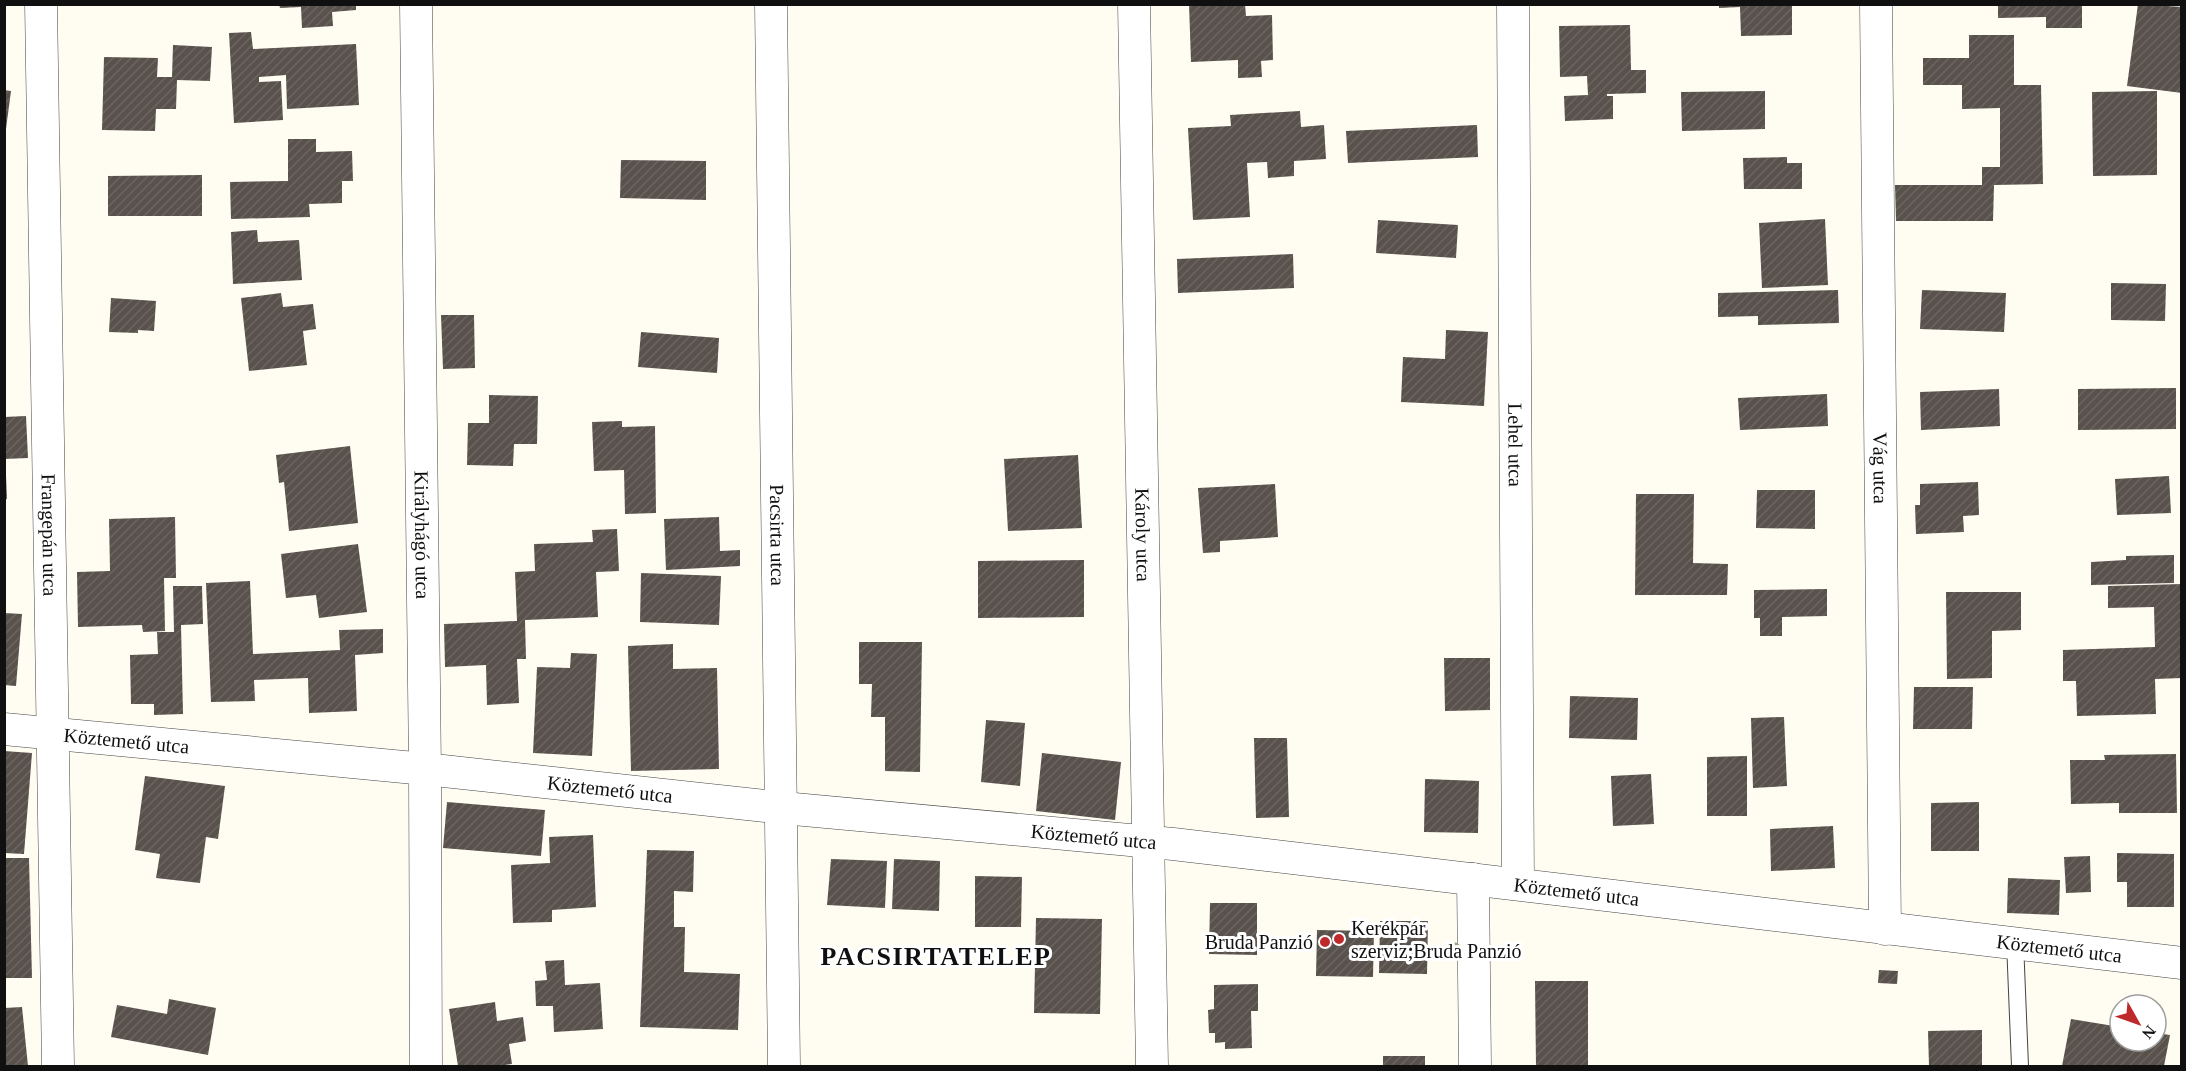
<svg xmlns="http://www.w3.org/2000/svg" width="2186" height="1071" font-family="Georgia,serif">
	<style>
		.building { fill: url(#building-hatch) }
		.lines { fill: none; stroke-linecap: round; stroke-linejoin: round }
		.lane-casing { stroke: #434343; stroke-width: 18 }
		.street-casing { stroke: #434343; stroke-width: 33 }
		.lane { stroke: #fff; stroke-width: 16 }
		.street { stroke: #fff; stroke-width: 32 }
		.tree { fill: #8caa7e }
		.poi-dot { fill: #be292c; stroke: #fff; stroke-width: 2 }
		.labels { text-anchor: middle; stroke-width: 6; stroke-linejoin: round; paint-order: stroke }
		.street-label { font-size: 20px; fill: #101010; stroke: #fff }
		.poi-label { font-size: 20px; fill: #101010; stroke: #fff; text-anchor: start }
		.district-label { font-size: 26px; font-weight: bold; letter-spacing: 1.5px; fill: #101010; stroke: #fff }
	</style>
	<defs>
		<pattern id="building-hatch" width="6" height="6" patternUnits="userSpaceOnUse" patternTransform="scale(1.5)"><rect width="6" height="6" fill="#58514c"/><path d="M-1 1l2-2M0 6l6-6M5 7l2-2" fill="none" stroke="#6b6561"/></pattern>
	</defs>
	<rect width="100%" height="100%" fill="#fffdf2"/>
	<!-- building -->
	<path class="building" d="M279 4H356V10L332 12 333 26 302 28 301 7 280 8Z
		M1189 4H1245L1246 16 1272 15 1273 60 1261 61 1262 77 1238 78V60L1191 62Z
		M1719 4H1792V35L1741 36 1740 7 1719 8Z
		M2138 4 2182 7V93L2127 86Z
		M1998 5H2082V28H2046V17L1998 18Z
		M1630 25 1631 70H1646V93L1607 94V96H1613V119L1565 121 1564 96 1588 95 1587 76 1560 77 1559 26Z
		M251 32 253 49 356 44 359 105 287 109 286 75 259 77V82L281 81 283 120 234 123 229 33Z
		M1969 35H2014V85H2041L2043 184 1994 185 1993 221H1896L1895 185H1982V167H2000V108L1962 109V85H1923V58H1969Z
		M173 45 212 47 210 81 177 80 176 109H156L155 131 102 130 104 57 158 58 157 77H172Z
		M4 90 11 91 6 129H4Z
		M1765 91V129L1682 131 1681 92Z
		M2157 91V175L2093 176 2092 92Z
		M1300 111 1301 127 1324 125 1326 159 1294 161V176L1268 178 1267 162 1247 163 1250 217 1193 220 1188 128 1231 126 1230 115Z
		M1477 125 1478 157 1348 163 1346 131Z
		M288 139H316V152L352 151 353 181H342V203L309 204 310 217 231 219 230 182 288 181Z
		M1787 157V163H1802V189H1744L1743 158Z
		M621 160 706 161V200L620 198Z
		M202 175V216H108V176Z
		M1825 219 1828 285 1762 288 1759 223Z
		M1378 220 1458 225 1456 258 1376 253Z
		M257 230 258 242 299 240 302 280 233 284 231 232Z
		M1293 254 1294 288 1178 293 1177 259Z
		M2111 283 2166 284 2165 321 2111 320Z
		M1838 290 1839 323 1758 325V316L1718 317V293Z
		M1922 290 2006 293 2004 332 1920 329Z
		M281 293 283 307 313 304 316 329 303 331 307 365 249 371 241 298Z
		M111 298 156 301 154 331 138 330V333L109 332Z
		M441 315H474L475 368 443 369Z
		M1446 330 1488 332 1484 406 1401 402 1403 357 1445 359Z
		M641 332 719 338 717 373 638 367Z
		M2176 388V429L2078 430V389Z
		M1999 389 2000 426 1921 430 1920 392Z
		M1827 394 1828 426 1740 430 1738 398Z
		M489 395 538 396 537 444H514L513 466 467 465 468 423H489Z
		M26 416 28 458 4 459V417Z
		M622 421V427L655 426 656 513 625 514 624 470 594 471 592 422Z
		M350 446 358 523 289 531 284 482 279 483 276 455Z
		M1078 455 1082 528 1008 531 1004 459Z
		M6 475 7 499 4 500V476Z
		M2169 476 2171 513 2117 515 2115 479Z
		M1978 482 1979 515 1963 516 1964 532 1916 534 1915 505H1920V484Z
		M1275 484 1278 537 1220 541V552L1203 553 1198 488Z
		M1757 490H1815V529L1756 528Z
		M1636 494H1694L1693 563 1728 564 1727 595H1635Z
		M175 517 176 578H164L165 631 143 632 142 625 78 627 77 572 110 571 109 519Z
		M719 517 720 551 740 550V566L666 570 664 519Z
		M617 529 619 571 596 572 598 617 525 620 526 659H517L519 703 487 705 486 665 445 667 444 624 517 621 515 572 535 571 534 544 593 542 592 530Z
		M358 544 367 612 319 618 316 595 286 598 281 554Z
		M2174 555V583L2091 585V562L2126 560V556Z
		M1084 560V617L978 618V561Z
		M641 573 721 576 719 625 640 622Z
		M250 581 253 654 340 650 339 630 383 629V653L355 655 357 711 309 713 308 678 254 680 255 701 211 702 206 583Z
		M2182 584V678L2155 679 2156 714 2077 716 2076 681H2063V650L2155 647 2154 607 2108 608V586Z
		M173 586H202L203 624 181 625 183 714 154 715V704H131L130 655 158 654 157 632H174Z
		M1827 589V616L1782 617V636H1760V618H1754V590Z
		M1946 592H2021V630L1992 631V678L1947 679Z
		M4 613 22 614 16 686 4 685Z
		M859 642H922L920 772 885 771V717H871L872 684H859Z
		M673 644V669L717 668 719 769 631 771 628 646Z
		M571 653 597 654 592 756 533 753 537 667 570 668Z
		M1444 658H1490V710L1445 711Z
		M1914 687H1973L1972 729H1913Z
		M1570 696 1638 698 1637 740 1569 738Z
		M1784 717 1787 786 1753 788 1751 718Z
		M986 720 1025 723 1020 786 981 782Z
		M1254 738H1287L1289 817 1256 818Z
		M4 751 32 753 24 854 4 853Z
		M1042 753 1121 762 1115 820 1036 811Z
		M2176 754 2177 813H2119V803L2071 804 2070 760H2105L2104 755Z
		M1747 756V816H1707V757Z
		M1651 774 1654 824 1613 826 1611 776Z
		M145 776 225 786 218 839 206 837 200 883 156 878 160 854 135 850Z
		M1425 779 1479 781 1478 833 1424 832Z
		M447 802 545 810 541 856 443 848Z
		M1979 802V851H1931V803Z
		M1833 826 1835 868 1771 871 1770 829Z
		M593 835 596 907 552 910V922L513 923 511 865 550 863 549 837Z
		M647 850 694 851 693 892 674 891V927H685L684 972 740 974 738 1030 640 1027Z
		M2117 853 2174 854V907H2127V882H2117Z
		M2090 856 2091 892 2066 893 2064 857Z
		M4 858H29L32 978H4Z
		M831 859 887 861 885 908 827 905Z
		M894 859 940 861 939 911 892 909Z
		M975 876 1022 877 1021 927H975Z
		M2008 878 2060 880 2059 915 2007 913Z
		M1210 903H1257V955L1209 954Z
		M1036 918 1102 919 1100 1014 1034 1013Z
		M1380 921H1428L1427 974 1379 973Z
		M1317 930 1374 931 1373 977 1316 976Z
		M564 960 565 985 600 983 603 1029 554 1032 553 1006H536L535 981 547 980 545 961Z
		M1879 970 1898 971 1897 984 1878 983Z
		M1535 981H1588V1066H1536Z
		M1258 984V1011H1251L1252 1048 1225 1049V1042L1215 1043V1033H1209L1208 1010 1214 1009V985Z
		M169 999 216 1008 208 1055 111 1037 117 1005 167 1014Z
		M495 1002 497 1021 523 1017 526 1041 509 1044 512 1064 497 1066H458L449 1009Z
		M22 1007 28 1066H4V1008Z
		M2071 1019 2120 1027V1041H2156V1033L2170 1035 2164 1066H2062Z
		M1982 1030V1066H1929L1928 1031Z
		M1383 1056H1425V1066H1383Z"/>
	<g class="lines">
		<!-- lane casing -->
		<g class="lane-casing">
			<path id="lane" d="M2015 942 2020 1066"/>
		</g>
		<!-- street casing -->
		<g class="street-casing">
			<g id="street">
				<path id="s1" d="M41 4 58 1066"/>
				<path id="s2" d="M416 4 425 769 426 1066"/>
				<path id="s3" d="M771 4 784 1066"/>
				<path id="s4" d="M1134 4 1152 1066"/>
				<path id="s5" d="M1513 4 1518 884"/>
				<path id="s6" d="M1876 4 1885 929"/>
				<path id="s7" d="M4 729 425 769 783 808 1173 844 2182 963"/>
				<path d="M1473 879 1475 1066"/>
			</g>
		</g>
		<!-- lane -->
		<use href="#lane" class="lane"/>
		<!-- street -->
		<use href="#street" class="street"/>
	</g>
	<!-- trees -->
	<circle class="tree" cx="1453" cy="951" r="9"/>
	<!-- markers -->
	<g class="poi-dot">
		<circle cx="1339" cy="939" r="6"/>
		<circle cx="1325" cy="942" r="6"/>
	</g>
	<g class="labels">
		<!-- street labels -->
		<g class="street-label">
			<text dy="7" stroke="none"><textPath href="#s5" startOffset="441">Lehel utca</textPath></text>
			<text dy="7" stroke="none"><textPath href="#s6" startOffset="464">Vág utca</textPath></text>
			<text dy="7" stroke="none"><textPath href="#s1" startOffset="531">Frangepán utca</textPath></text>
			<text dy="7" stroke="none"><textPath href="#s2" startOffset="531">Királyhágó utca</textPath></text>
			<text dy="7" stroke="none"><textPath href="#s3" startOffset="531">Pacsirta utca</textPath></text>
			<text dy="7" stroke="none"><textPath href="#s4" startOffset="531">Károly utca</textPath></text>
			<text dy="7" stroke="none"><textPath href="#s7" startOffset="123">Köztemető utca</textPath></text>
			<text dy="7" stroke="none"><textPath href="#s7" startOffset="609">Köztemető utca</textPath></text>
			<text dy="7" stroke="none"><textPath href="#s7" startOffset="1095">Köztemető utca</textPath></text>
			<text dy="7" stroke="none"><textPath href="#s7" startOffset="1581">Köztemető utca</textPath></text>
			<text dy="7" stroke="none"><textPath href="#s7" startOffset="2067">Köztemető utca</textPath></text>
		</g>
		<!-- poi labels -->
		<g class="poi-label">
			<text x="1351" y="935">Kerékpár<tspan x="1351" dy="23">szerviz;Bruda Panzió</tspan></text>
			<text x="1313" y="949" text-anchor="end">Bruda Panzió</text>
		</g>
		<!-- district labels -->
		<g class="district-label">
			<text x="936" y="965">PACSIRTATELEP</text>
		</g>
	</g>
	<!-- border -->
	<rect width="2186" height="1071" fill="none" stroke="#101010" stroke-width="12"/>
	<!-- north arrow -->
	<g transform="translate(2138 1023) rotate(130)"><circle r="28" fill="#ffffff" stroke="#9f9f9f" stroke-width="1.5"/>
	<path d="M0-4.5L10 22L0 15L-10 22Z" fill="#be292c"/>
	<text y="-9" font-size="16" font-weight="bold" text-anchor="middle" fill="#101010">N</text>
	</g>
</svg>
